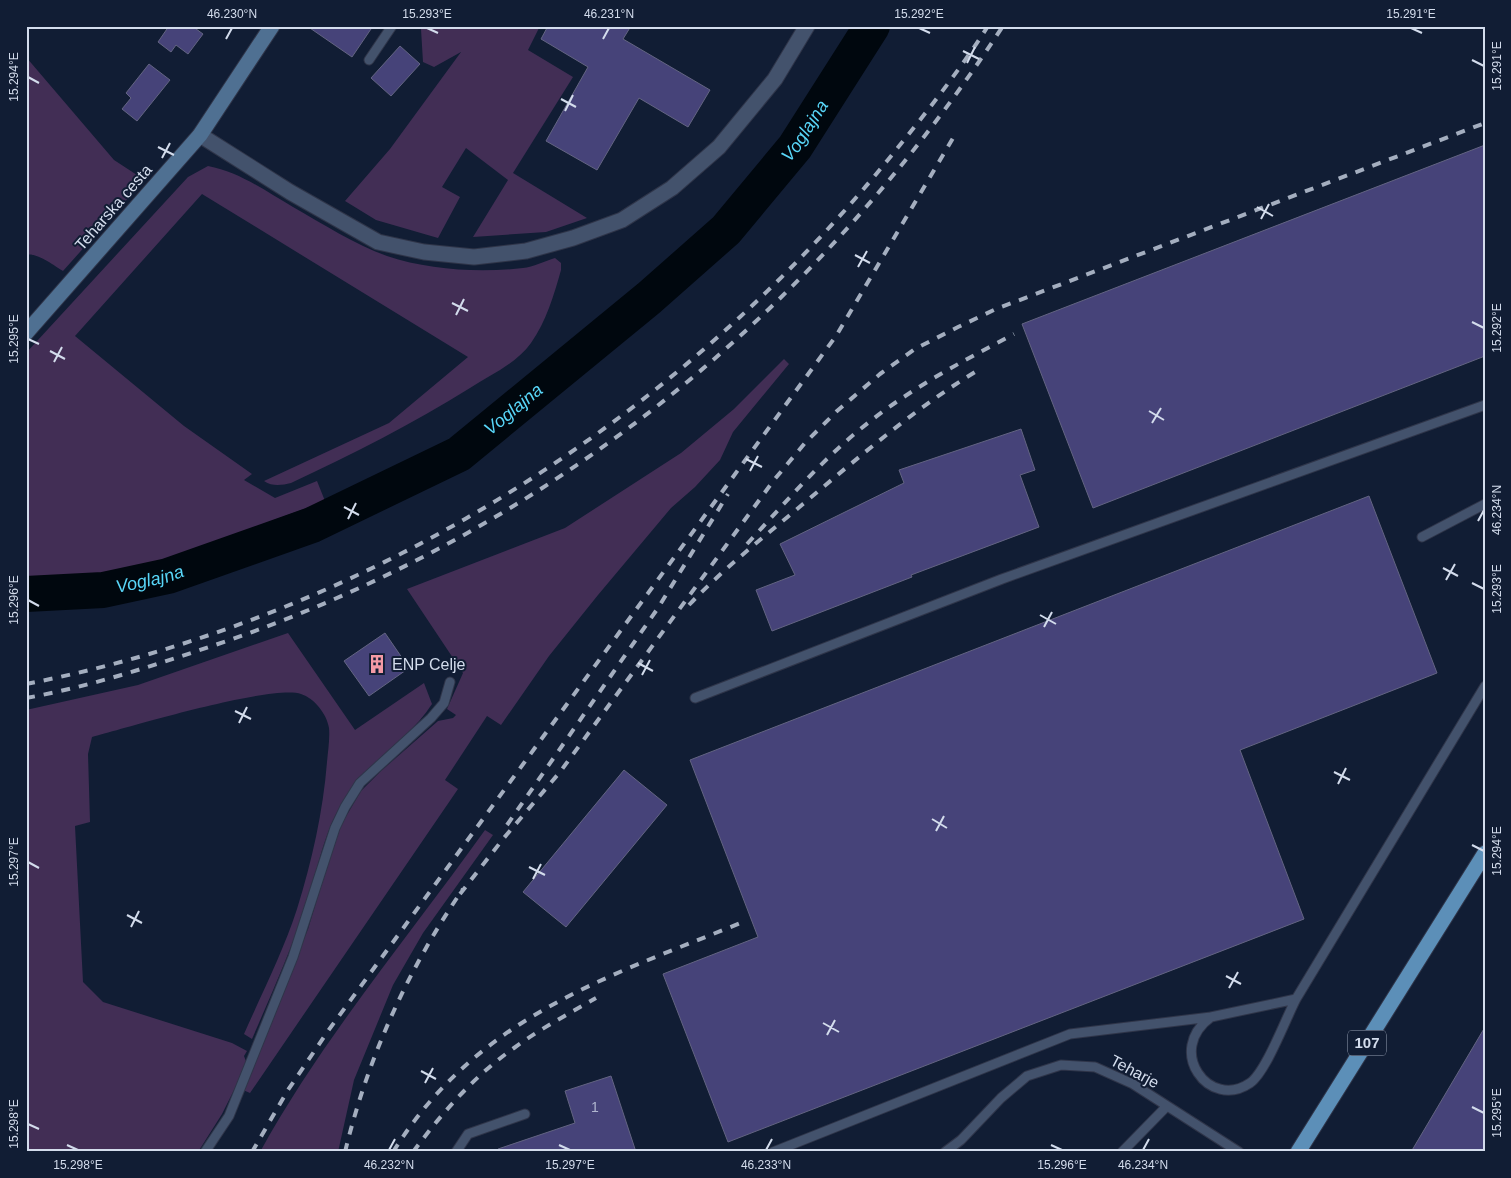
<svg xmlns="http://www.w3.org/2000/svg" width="1511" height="1178" font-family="Arial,sans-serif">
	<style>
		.green { fill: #422e55 }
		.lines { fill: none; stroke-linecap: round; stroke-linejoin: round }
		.river { stroke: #00070e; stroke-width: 36 }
		.building { fill: #464379; stroke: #636482 }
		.lane-casing { stroke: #2f3549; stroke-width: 11 }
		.street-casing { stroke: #2f3549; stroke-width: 17 }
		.secondary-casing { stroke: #2f3549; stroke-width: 17 }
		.primary-casing { stroke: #2f3549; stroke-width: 17 }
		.lane { stroke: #43526c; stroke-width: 9 }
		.street { stroke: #43526c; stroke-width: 15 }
		.secondary { stroke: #4f7092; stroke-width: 15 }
		.primary { stroke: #5c8fb8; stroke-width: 15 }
		.rail { stroke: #a4aebf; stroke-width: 4; stroke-dasharray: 9 9; stroke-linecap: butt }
		.ticks { fill: none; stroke: #d3dcec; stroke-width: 2 }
		.labels { text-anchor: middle; stroke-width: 4; stroke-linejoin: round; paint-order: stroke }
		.number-label { font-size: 14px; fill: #b0b6cf }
		.shield { fill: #111d34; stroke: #99a3b5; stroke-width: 1 }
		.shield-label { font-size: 15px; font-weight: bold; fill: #d3dcec }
		.street-label { font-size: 16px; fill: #d3dcec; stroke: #111d34 }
		.poi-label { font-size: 16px; fill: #d3dcec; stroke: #111d34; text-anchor: start }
		.water-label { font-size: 18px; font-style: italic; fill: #58d6f8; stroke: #111d34 }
		.neatline { fill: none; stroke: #d3dcec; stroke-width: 2 }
		.ticks-label { font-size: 12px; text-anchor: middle; fill: #d3dcec }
	</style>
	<rect width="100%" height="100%" fill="#111d34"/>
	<!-- green -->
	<path class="green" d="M426 26H540L528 50 573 77 513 173 587 218 546 232 473 237 508 180 466 148 442 187 460 197 438 238 376 220 345 201 390 149 461 52 434 67 423 62 421 29Z
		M26 57 114 160 137 175 138 187 63 271C54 266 37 252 26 255Z
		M208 166C240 172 265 191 293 207 323 224 354 244 387 256 429 270 479 273 523 268 533 267 545 261 555 258L561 263V270C554 295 546 322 531 343 516 364 490 375 470 388 412 424 353 454 291 483 282 485 273 487 264 481L389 423 468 357 202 194 75 336 184 426 252 474 244 480 275 498 317 481 325 501 146 568 119 575 26 577V353L188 177Z
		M784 359 789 364 733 432 720 460 695 487 671 508 598 595 549 656 501 725 487 716 445 780 458 789 250 1093 243 1090 308 929 338 830 361 791 381 771 438 721 453 718 456 715 447 709 463 673 407 589 565 528 681 453 734 409Z
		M288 633 355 730 424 683 432 704C407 742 364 766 341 805 322 837 316 877 304 912 289 955 270 997 252 1039L244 1034C262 993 283 952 297 909 312 861 323 812 327 762 328 751 330 738 329 728 327 714 314 698 301 694 272 684 129 727 92 737L88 754 90 822 75 826 83 982 103 1002 232 1043 247 1051 244 1056 247 1064 222 1114 198 1152H26V710L138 685Z
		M485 830 493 835 423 933 393 985 354 1080 338 1152H260C322 1039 410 935 485 830Z"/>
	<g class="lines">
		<!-- river -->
		<path class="river" id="s1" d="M26 594 103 590 168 576 312 525 459 454 649 298 726 230 795 147 872 26"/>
	</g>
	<!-- building -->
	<path class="building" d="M169 26H192L203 34 188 54 176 45 171 52 158 42Z
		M307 26H373L352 57Z
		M548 26H631L623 39 710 90 688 127 639 98 597 170 546 141 588 67 541 39Z
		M400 46 420 64 391 96 371 78Z
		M149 64 170 80 137 121 122 109 131 98 126 93Z
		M1485 145V356L1093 508 1022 324Z
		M1021 429 1035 470 1020 475 1039 527 911 575 912 577 772 631 756 590 795 575 780 544 904 483 899 470Z
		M1369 496 1437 673 1240 750 1304 919 728 1142 663 974 758 937 690 760Z
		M385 633 409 668 369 696 344 661Z
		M624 770 667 805 566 927 523 892Z
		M1485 1027V1152H1411Z
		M611 1076 636 1152H498V1149L575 1123 565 1091Z"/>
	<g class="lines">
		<!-- lane casing -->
		<g class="lane-casing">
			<path id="lane" d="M369 60 392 26
				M1422 537 1485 504
				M695 698 1002 579 1485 405
				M1296 999 1485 686
				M1296 999C1286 1018 1266 1072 1250 1083 1209 1111 1165 1050 1211 1017Z
				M205 1152 229 1116 293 957 335 828 345 807 360 783 431 718 444 703 450 682
				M456 1152 468 1134 525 1114
				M773 1152 1070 1034 1211 1017
				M945 1152 961 1140 1001 1098 1027 1076 1061 1065 1095 1067 1133 1084 1239 1152
				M1122 1152 1167 1106"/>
		</g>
		<!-- street casing -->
		<g class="street-casing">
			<path id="street" d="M200 135 290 192 378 242 424 252 474 257 526 251 573 238 622 220 672 188 719 147 775 79 807 26"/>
		</g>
		<!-- secondary casing -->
		<g class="secondary-casing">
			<path id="secondary" d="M26 333 200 135 272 26"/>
		</g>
		<!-- primary casing -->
		<g class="primary-casing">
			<path id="primary" d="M1298 1152 1485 853"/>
		</g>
		<!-- lane -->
		<use href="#lane" class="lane"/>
		<!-- street -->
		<use href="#street" class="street"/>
		<!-- secondary -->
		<use href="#secondary" class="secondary"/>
		<!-- primary -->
		<use href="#primary" class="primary"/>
		<!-- rail -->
		<path class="rail" d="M747 544C786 502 823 458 868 423 913 387 963 361 1014 334
			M689 605C724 568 764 537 803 504 859 457 913 410 975 372
			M26 684C364 618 670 426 887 161 922 118 958 73 988 26
			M26 698C88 687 149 667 209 647 541 537 812 318 1003 26
			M507 825 658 608 728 494
			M460 894 503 839 560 772 774 480 805 443 837 411 880 374 915 349 958 327 996 309 1485 123
			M252 1152 288 1090 328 1031 836 336 956 133
			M345 1152C368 1057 408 969 463 889
			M393 1152C477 1017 605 978 743 922
			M413 1152C442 1113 474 1076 514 1048 540 1029 568 1014 596 998"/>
	</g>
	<!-- ticks -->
	<path class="ticks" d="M427 28 438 33M919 28 930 33M1411 28 1422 33M226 39 232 28M603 39 609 28M963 51 979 59M1472 60 1484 66M967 63 975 47M28 77 39 83M561 99 576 107M565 111 573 95M158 147 174 155M162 158 170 143M1257 207 1273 216M1261 219 1269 204M855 255 870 263M858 267 867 251M452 303 468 311M456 315 464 299M1472 322 1484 328M28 339 39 344M50 351 65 359M54 362 62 347M1149 411 1164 420M1152 423 1161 408M746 459 762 467M750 471 758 456M344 507 359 515M348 519 356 503M1478 521 1484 510M1443 568 1458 576M1446 580 1455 564M1472 583 1484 589M28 600 39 606M1040 615 1056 624M1044 627 1052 612M638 663 653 671M642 675 650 660M235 711 251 719M239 723 247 707M1334 772 1350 780M1338 784 1346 768M932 819 947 828M936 831 944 816M1472 845 1484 851M28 862 39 868M529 867 545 875M533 879 541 864M127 915 142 923M131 927 139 911M1226 976 1241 984M1229 988 1238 972M823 1023 839 1032M827 1035 835 1020M421 1071 436 1079M425 1083 433 1068M1472 1107 1484 1113M28 1124 39 1129M67 1145 78 1150M559 1145 570 1150M1051 1145 1062 1150M389 1150 395 1139M766 1150 772 1139M1143 1150 1149 1139"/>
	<!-- icons -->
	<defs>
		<g id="building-bare" transform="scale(1.5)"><path d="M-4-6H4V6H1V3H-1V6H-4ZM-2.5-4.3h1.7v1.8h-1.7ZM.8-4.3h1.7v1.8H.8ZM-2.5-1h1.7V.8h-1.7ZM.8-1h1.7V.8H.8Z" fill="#f49aa5" stroke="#111d34" stroke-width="2.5" paint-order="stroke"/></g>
	</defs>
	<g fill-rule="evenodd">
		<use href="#building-bare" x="377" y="664"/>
	</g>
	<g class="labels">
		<!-- number labels -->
		<g class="number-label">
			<text x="595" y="1112">1</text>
		</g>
		<!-- shield labels -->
		<rect class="shield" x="1348" y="1030.5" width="38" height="25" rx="4"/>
		<g class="shield-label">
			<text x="1367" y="1048">107</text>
		</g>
		<!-- street labels -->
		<g class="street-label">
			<text transform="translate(113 207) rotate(-49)" y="6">Teharska cesta</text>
			<text transform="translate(1135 1071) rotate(28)" y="6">Teharje</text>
		</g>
		<!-- poi labels -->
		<g class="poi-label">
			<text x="392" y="670">ENP Celje</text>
		</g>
		<!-- water labels -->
		<g class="water-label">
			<text dy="6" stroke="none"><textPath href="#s1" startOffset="935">Voglajna</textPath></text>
			<text dy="6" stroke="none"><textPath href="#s1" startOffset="530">Voglajna</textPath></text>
			<text dy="6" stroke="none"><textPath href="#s1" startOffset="125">Voglajna</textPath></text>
		</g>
	</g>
	<!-- border -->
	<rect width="1511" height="1178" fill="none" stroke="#111d34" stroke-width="55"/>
	<rect x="28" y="28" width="1456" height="1122" class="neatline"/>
	<g class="ticks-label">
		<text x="232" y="18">46.230°N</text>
		<text x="427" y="18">15.293°E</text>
		<text x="609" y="18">46.231°N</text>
		<text x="919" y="18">15.292°E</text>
		<text x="1411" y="18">15.291°E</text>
		<text transform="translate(1497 66) rotate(-90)" y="4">15.291°E</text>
		<text transform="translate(14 77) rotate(-90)" y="4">15.294°E</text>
		<text transform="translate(1497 328) rotate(-90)" y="4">15.292°E</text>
		<text transform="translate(14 339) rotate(-90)" y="4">15.295°E</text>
		<text transform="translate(1497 510) rotate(-90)" y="4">46.234°N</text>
		<text transform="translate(1497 589) rotate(-90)" y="4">15.293°E</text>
		<text transform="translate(14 600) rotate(-90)" y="4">15.296°E</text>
		<text transform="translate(1497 851) rotate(-90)" y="4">15.294°E</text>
		<text transform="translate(14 862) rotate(-90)" y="4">15.297°E</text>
		<text transform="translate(1497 1113) rotate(-90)" y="4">15.295°E</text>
		<text transform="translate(14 1124) rotate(-90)" y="4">15.298°E</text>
		<text x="78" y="1169">15.298°E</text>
		<text x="389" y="1169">46.232°N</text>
		<text x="570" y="1169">15.297°E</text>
		<text x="766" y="1169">46.233°N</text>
		<text x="1062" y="1169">15.296°E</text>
		<text x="1143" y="1169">46.234°N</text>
	</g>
</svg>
